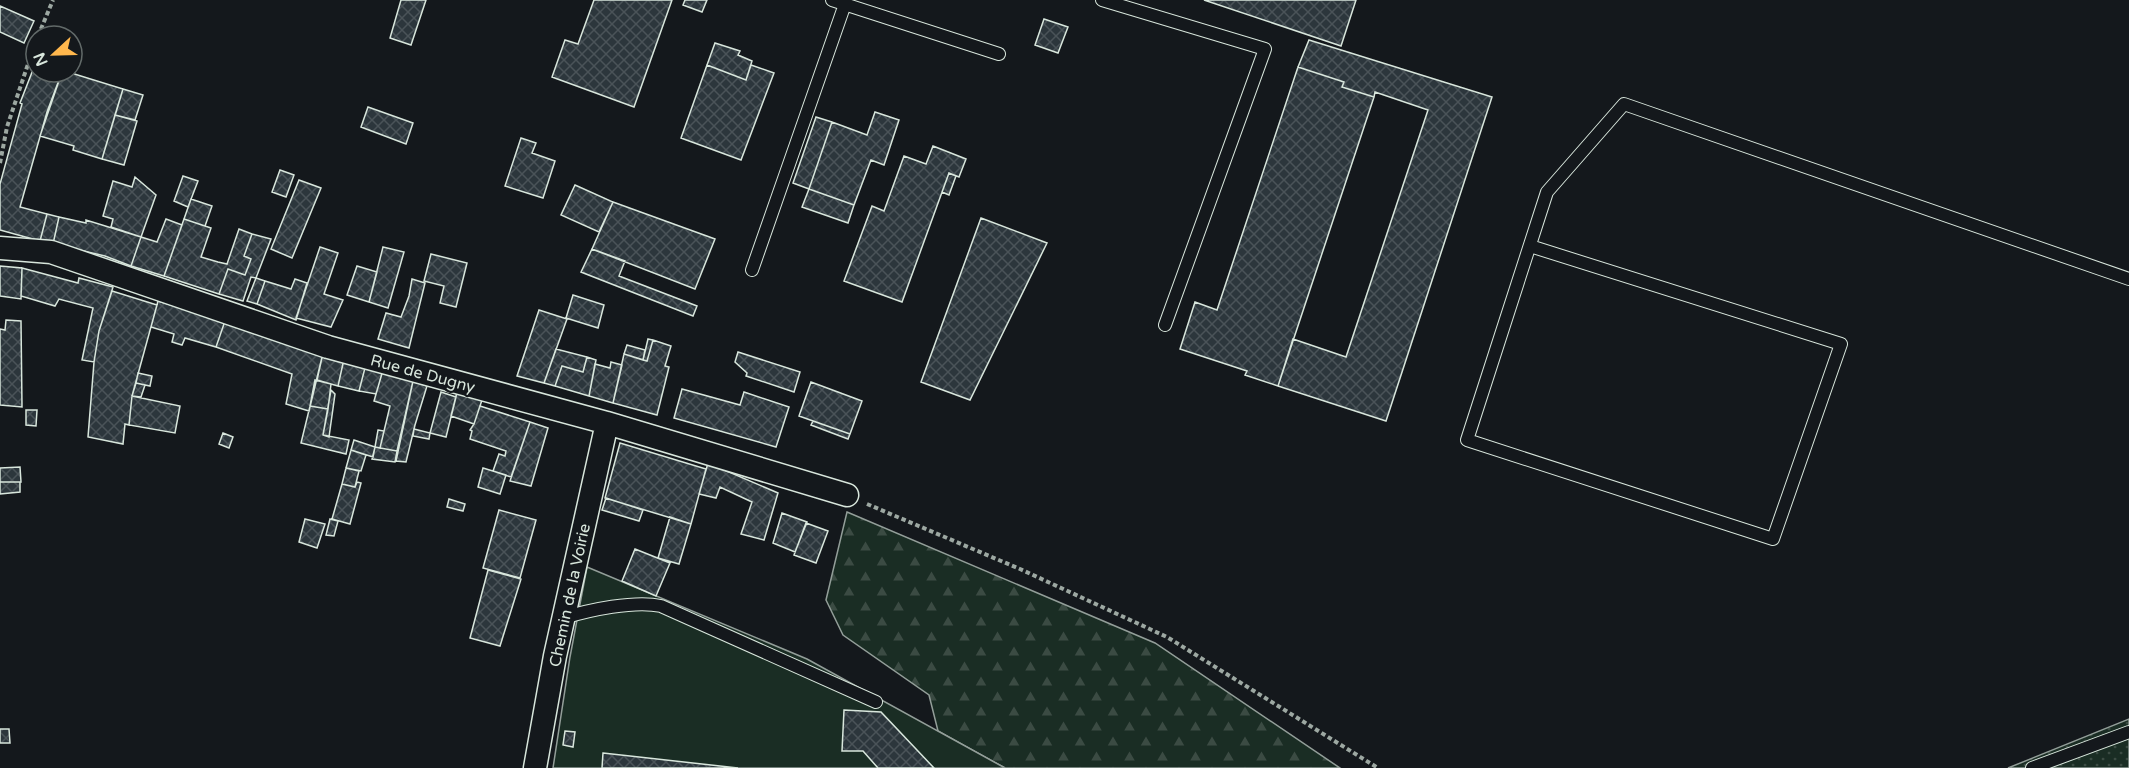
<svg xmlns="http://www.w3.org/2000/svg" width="2129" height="768" font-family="'Varela Round',sans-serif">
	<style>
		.grass { fill: url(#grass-dots); stroke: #939e99; stroke-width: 1.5 }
		.forest { fill: url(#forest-firs); stroke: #939e99; stroke-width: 1.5 }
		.garden { fill: #1a2d24; stroke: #939e99; stroke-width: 1.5 }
		.building { fill: url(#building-cross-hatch); stroke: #d8e6dc; stroke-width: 1.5 }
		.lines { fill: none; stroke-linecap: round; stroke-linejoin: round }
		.lane-casing { stroke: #d8e6dc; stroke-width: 14 }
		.street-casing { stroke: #d8e6dc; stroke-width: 25 }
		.path { stroke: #9da8a2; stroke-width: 4; stroke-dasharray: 4.5 3; stroke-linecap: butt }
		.lane { stroke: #14181c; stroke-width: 12 }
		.street { stroke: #14181c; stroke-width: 22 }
		.labels { text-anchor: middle; stroke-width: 4.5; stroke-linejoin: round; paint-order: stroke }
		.street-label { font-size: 16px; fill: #d8e6dc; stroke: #14181c }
	</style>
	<defs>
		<pattern id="grass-dots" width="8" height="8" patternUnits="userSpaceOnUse" patternTransform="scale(1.5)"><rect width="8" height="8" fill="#1a2d24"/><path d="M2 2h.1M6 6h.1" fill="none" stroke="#3b4b43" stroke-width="1.8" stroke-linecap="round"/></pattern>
		<pattern id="forest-firs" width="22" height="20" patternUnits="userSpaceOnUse" patternTransform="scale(1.5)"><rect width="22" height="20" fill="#1a2d24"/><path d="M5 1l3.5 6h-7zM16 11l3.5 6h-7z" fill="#3b4b43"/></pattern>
		<pattern id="building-cross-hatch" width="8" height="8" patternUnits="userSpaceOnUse" patternTransform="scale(1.5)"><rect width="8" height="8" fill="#2c363c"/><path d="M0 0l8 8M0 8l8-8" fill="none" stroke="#4a5358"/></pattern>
	</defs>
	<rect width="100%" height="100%" fill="#14181c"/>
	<!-- grass -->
	<path class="grass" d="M2129 719V768H2008Z"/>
	<!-- forest -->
	<path class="forest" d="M847 512 1155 643 1340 768H1005L938 731 929 695 843 635 826 600Z"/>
	<!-- garden -->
	<path class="garden" d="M587 567 807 659 1005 768H553L570 657Z"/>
	<!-- building -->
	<path class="building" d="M401 0H426L411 45 390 38Z
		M594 0H672L634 107 552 77 565 40 578 44Z
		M685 0H707L702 12 683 5Z
		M1204 0H1356L1341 46Z
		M0 6 34 21 24 43 0 32Z
		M1044 19 1068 27 1058 53 1035 45Z
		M1309 40 1492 97 1386 421 1278 386 1293 339 1346 357 1428 110 1375 92 1374 97 1342 87 1344 82 1298 67Z
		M715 43 740 51 738 55 752 61 746 80 707 65Z
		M36 62V72H62L47 112 20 207 47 214 40 241 0 230V184L22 104 20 103Z
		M707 65 746 80 751 65 774 73 741 160 681 138Z
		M1298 67 1344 82 1342 87 1374 97 1278 386 1245 375 1247 371 1180 349 1195 302 1217 310Z
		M62 72H68L123 89 102 159 73 150 74 146 40 136Z
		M123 89 143 95 135 120 115 115Z
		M368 107 413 123 406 144 361 127Z
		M875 112 899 120 884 165 871 160 854 205 809 189 832 122 867 135Z
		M115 115 137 121 124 165 102 159Z
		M816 117 832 122 809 189 793 183Z
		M521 138 536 143 532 153 555 161 543 198 505 186Z
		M933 146 966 159 959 177 949 173 902 302 844 281 872 206 884 211 904 156 926 164Z
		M280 170 294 175 286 197 272 192Z
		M949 173 956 176 949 195 942 192Z
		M183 176 198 181 188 207 174 201Z
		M135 177 156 195 141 237 111 227 113 219 103 216 113 181 132 187Z
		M299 180 321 188 292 258 271 249Z
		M575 185 613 202 599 232 561 215Z
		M809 189 854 205 848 223 802 207Z
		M191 199 212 206 205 226 184 219Z
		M613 202 715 239 695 289 592 249Z
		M47 214 59 217 53 244 40 241Z
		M59 217 86 223V220L141 237 131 266 105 256 53 244Z
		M981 218 1047 243 970 400 921 382Z
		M166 219 182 225 164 276 131 266 141 237 157 242Z
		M184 219 211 228 201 257 218 262 227 264 239 229 252 234 244 256 251 259 245 275 228 269 219 294 164 276Z
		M252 234 271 239 256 278 251 277 243 301 219 294 228 269 245 275 251 259 244 256Z
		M320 247 338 253 324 294 343 300 331 327 296 318Z
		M383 247 404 252 388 308 369 302Z
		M592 249 625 261 619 276 697 306 693 316 581 272Z
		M431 254 467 263 456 307 440 303 444 286 424 281Z
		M0 266 22 268 21 299 0 296Z
		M357 266 377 272 369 302 347 295Z
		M22 268 78 283 79 278 113 287 99 331 94 362 82 360 93 308 59 299 55 306 21 296Z
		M256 278 265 281 257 304 247 301Z
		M295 279 307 283 296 320 257 304 265 281 291 289Z
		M412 279 425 283 409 348 378 339 386 313 401 317 409 296Z
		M112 291 157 305 132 396 129 425 125 424 123 444 88 437 94 362 99 331Z
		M573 295 604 305 598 328 566 318Z
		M158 301 225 321 216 347 185 338 182 345 172 342 174 334 151 327Z
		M539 310 567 319 544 383 517 376Z
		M6 320 21 321 22 407 0 405V329L5 330Z
		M225 321 323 353 309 411 286 404 292 374 216 347Z
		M648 339 653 340 647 361 643 360Z
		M653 340 671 346 665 366 669 367 657 415 613 403 624 354 647 361Z
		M627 345 645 350 643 360 624 354Z
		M556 349 587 357 583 372 562 366 555 386 544 383Z
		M738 352 800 372 794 392 746 376 747 373 735 362Z
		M323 353 344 359 338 386 317 380Z
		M587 357 596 360 589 396 555 386 562 366 583 372Z
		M344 359 366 364 359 391 338 386Z
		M611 362 622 365 613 403 589 396 595 364 610 368Z
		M366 364 383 370 376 394 359 391Z
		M383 370 413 381 397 451 380 448 390 406 374 401Z
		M138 373 152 376 150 386 136 383Z
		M315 380 331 384 328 409 310 406Z
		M413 381 427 386 415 425 406 462 396 461Z
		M811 382 862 401 850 434 799 416Z
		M136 383 145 385 141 397 132 396Z
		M682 389 740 405 744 392 789 407 776 447 674 418Z
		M331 390 335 394 329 437 323 435Z
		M441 392 456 397 446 437 430 433Z
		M457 392 482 400 474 424 451 416Z
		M132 396 180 406 175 433 129 425Z
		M310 406 328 409 323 435 349 440 346 454 301 443Z
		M480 406 530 422 511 477 493 471 499 454 505 456 506 451 470 439 472 431 470 430 474 424Z
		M26 410H37L36 426 26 425Z
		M813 421 850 434 848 439 811 425Z
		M530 422 548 428 531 486 510 481Z
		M414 429 430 433 429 439 413 436Z
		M378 430 384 431 380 448 375 447Z
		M223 433 233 437 229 448 219 444Z
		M354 440 375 447 373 457 351 450Z
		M620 443 706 469 691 524 605 498Z
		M375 447 397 451 395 462 372 459Z
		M351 450 366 455 361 471 346 468Z
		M708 463 778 493 764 540 741 534 752 502 720 487 716 498 699 494Z
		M20 467 21 482H0V468Z
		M346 468 359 471 355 487 342 484Z
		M483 468 506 475 500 494 478 487Z
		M0 482H20V492L0 494Z
		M357 482 361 483 350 524 332 519 342 484 355 487Z
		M606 498 643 510 639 521 602 510Z
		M449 499 465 504 463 511 447 507Z
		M499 510 536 520 520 578 483 568Z
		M782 513 807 522 795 552 773 543Z
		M670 517 691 524 679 564 658 558Z
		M305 519 325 524 317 548 299 542Z
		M330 519 338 521 334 536 326 535Z
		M806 523 828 531 816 563 794 555Z
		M635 549 670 563 656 596 622 581Z
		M488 570 521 579 500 646 470 638Z
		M844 710 881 712 934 768H878L863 751H842Z
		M0 729H9L10 743H0Z
		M565 731 575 732 573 747 563 745Z
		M603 753 738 768H602Z"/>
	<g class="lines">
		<!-- lane casing -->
		<g class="lane-casing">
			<path id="lane" d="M832 0 999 54
				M1102 0 1265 49 1165 325
				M1530 246 1841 344 1773 539 1467 440 1547 192 1624 104 2129 279
				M752 270 845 4
				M563 618C589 610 635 600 661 606L876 702
				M2032 768 2129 732"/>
		</g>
		<!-- street casing -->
		<g class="street-casing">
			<path id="street" d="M0 248 51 252 328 347 607 423 847 495
				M535 768 555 656 607 423"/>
		</g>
		<!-- path -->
		<path class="path" d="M38 36 53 0
			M0 163 7 127 36 40
			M867 504 1020 569 1167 637 1378 768"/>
		<!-- lane -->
		<use href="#lane" class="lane"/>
		<!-- street -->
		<use href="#street" class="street"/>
	</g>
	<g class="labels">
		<!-- street labels -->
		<g class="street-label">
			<text transform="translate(423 373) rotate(15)" y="6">Rue de Dugny</text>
			<text transform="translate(569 595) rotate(-78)" y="6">Chemin de la Voirie</text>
		</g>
	</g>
	<!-- north arrow -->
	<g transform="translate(54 54) rotate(248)"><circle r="28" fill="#14181c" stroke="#626a69" stroke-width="1.5"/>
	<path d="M0-4.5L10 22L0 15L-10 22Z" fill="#ffb74d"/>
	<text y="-9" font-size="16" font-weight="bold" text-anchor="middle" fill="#d8e6dc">N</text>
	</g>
</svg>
